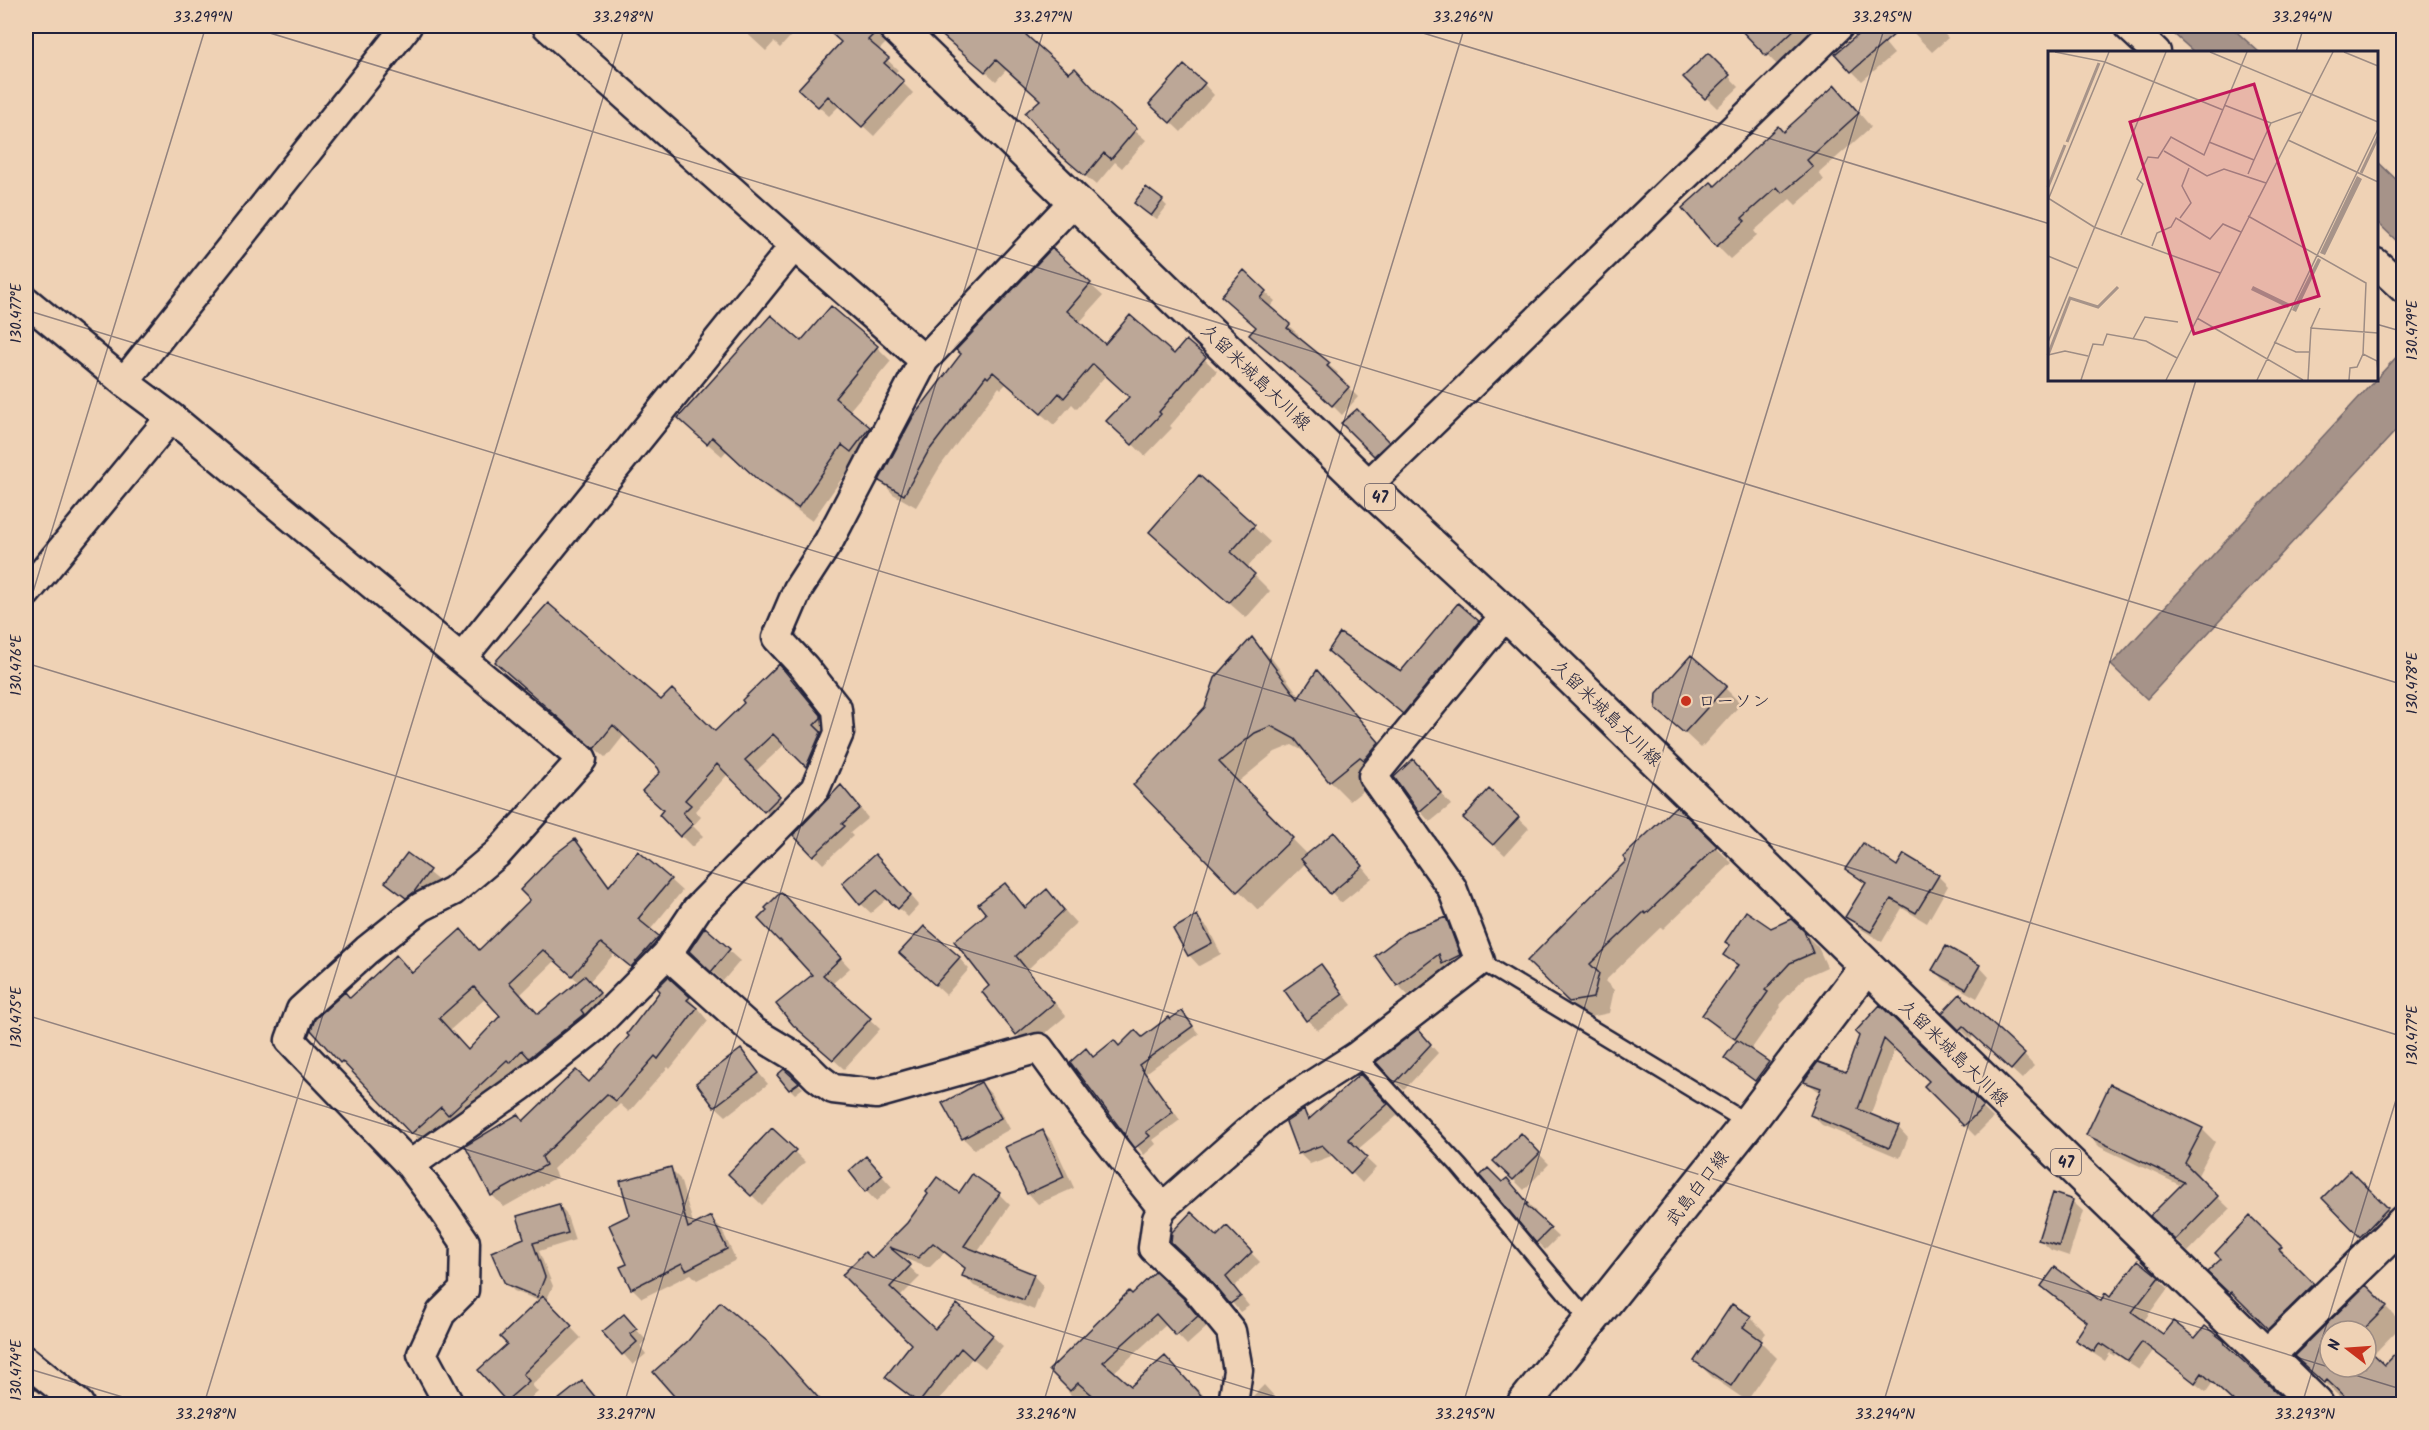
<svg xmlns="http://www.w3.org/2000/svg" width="2429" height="1430" font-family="Kalam,'Klee One',sans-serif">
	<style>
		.water { fill: #a69389; stroke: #71666a; stroke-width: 1.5 }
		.shadow { fill: #0003; fill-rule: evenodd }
		.building { fill: #bca797; stroke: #22223b; stroke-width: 1.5; fill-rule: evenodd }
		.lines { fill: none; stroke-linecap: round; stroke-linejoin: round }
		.lane-casing { stroke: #22223b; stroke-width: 20 }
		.street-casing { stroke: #22223b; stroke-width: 33 }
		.secondary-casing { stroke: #22223b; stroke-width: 38 }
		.primary-casing { stroke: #22223b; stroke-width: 38 }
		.lane { stroke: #efd2b5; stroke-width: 15 }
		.street { stroke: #efd2b5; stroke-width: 28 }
		.secondary { stroke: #efd2b5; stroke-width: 33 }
		.primary { stroke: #efd2b5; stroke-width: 33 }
		.ticks { fill: none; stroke: #22223b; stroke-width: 1.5; stroke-opacity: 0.45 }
		.poi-dot { fill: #c8321e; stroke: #efd2b5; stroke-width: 2 }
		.labels { text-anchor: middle; stroke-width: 5; stroke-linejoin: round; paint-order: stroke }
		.shield { fill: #efd2b5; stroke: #605760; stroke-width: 1.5 }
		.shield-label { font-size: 16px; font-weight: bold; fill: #22223b }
		.street-label { font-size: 18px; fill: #22223b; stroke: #efd2b5 }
		.poi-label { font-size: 18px; fill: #22223b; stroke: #efd2b5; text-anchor: start }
		.inset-river { fill: none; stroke: #a69389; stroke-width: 3 }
		.inset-road { fill: none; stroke: #9d8c84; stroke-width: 1.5 }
		.view { fill: #c2185b; fill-opacity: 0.15; stroke: #c2185b; stroke-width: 3 }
		.inset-edge { fill: none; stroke: #22223b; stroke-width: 3 }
		.neatline { fill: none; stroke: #22223b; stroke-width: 2 }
		.ticks-label { font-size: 15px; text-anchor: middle; fill: #22223b }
	</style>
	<rect width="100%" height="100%" fill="#efd2b5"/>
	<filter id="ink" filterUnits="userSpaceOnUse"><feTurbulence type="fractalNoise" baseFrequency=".0167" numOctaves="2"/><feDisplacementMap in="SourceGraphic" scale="12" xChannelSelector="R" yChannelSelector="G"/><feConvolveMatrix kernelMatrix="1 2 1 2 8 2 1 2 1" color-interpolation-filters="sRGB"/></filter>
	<g filter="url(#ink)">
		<!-- water -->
		<path class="water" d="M2165 26H2230L2259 52H2194Z
			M2377 161 2403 186V247L2377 222Z
			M2403 350V423L2147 699 2111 665Z"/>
		<!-- shadow -->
		<path class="shadow" d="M739 26H800L780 48 774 42 766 51Z
			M840 26H868L886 43 878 51 898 70 894 74 913 93 874 136 840 105 829 116 810 99 842 42 833 33Z
			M934 26H1019L1017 28 1069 75 1146 140 1122 168 1115 162 1096 185 1070 163 1042 100 1007 69 996 81Z
			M1739 26H1819L1782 70Z
			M1907 26H1937L1948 38 1932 52Z
			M1880 37 1894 54 1862 81 1852 71Z
			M1708 55 1739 87 1717 108 1685 77Z
			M1204 84 1214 95 1181 132 1162 114Z
			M1848 100 1871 127 1819 173 1824 180 1796 205 1790 199 1754 231 1757 235 1730 259 1717 246 1783 134Z
			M1162 201 1167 206 1157 219 1141 208Z
			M1052 250 1103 296 1079 323 1105 346 1174 356 1186 342 1217 371 1170 426 1172 428 1145 456 1121 433 1131 398 1106 375 1077 409 1072 404 1054 425 1006 384 1001 389 999 387 941 465 916 507 893 494 881 481Z
			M1265 292 1275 301 1269 308 1299 335 1296 337 1338 373 1336 376 1358 397 1342 415 1324 397 1260 345 1251 335 1258 327 1233 306Z
			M801 343 877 347 891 361 849 411 883 442 865 465 857 457 812 521 775 494 727 450 722 456 694 432Z
			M1357 411 1396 451 1383 463 1343 423Z
			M1199 477 1270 542 1247 568 1270 591 1246 618 1167 548Z
			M1478 622 1494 638 1420 728 1347 666 1401 673Z
			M1252 639 1272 659 1301 698 1317 672 1398 763 1350 801 1330 781 1309 754 1292 745 1275 752 1237 783 1308 855 1344 844 1372 878 1341 903 1306 863 1258 910 1136 785 1206 708Z
			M508 673 662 702 715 733 790 677 832 728 818 777 785 744 755 772 790 808 776 822 728 774 695 811 701 817 693 826 703 836 692 847 661 815 665 811 662 772 625 734 606 758Z
			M1725 688 1741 704 1701 748 1658 708Z
			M1413 761 1451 805 1430 822 1420 811Z
			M850 796 868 818 850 833 853 836 823 864 795 835Z
			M1676 808 1732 863 1663 929 1661 927 1605 981 1614 990 1609 1013 1586 1018 1529 961 1628 861Z
			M1518 818 1529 828 1505 855 1475 828Z
			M575 841 586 853 611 887 670 880 682 891 650 930 670 949 643 978 614 954 589 982 611 1005 424 1145 355 1072 353 1073 341 1062 313 1029 350 999 412 974 480 951 533 900ZM555 961 579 982 538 1015 520 995ZM486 998 502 1016 469 1052 449 1031Z
			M407 855 440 882 417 907 387 882Z
			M884 865 919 905 908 917 888 898 871 913 861 904Z
			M1897 868 1938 876 1948 886 1927 923 1902 908 1882 942 1858 927 1847 916 1866 885 1847 869Z
			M1005 885 1027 909 1047 891 1076 923 1027 970 1066 1016 1030 1046 1017 1034 991 987 988 914Z
			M790 904 850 968 832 984 880 1029 844 1069 805 1034 814 975 760 919Z
			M1197 917 1208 928 1221 954 1199 966 1189 955Z
			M1445 919 1456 930 1470 966 1454 974 1447 967 1408 995 1398 985Z
			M1791 920 1818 947 1827 967 1805 977 1779 1005 1781 1007 1750 1051 1778 1074 1766 1090 1726 1058 1737 1042 1718 1029 1704 1014 1738 968 1725 955Z
			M705 930 740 961 723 981 701 962Z
			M959 958 969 969 946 995 912 964Z
			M1321 965 1352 1005 1318 1030 1307 1020Z
			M1979 966 1989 977 1977 998 1944 980 1934 969Z
			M689 998 708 1021 670 1069 668 1067 629 1112 620 1104 553 1169 557 1177 504 1207 492 1195 518 1115 524 1122 589 1084Z
			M1880 1007 1993 1118 1975 1136 1926 1086 1931 1082 1895 1048 1870 1116 1898 1127 1908 1138 1900 1158 1822 1125 1812 1115 1821 1093 1806 1082 1846 1074 1861 1035Z
			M1182 1013 1199 1034 1146 1073 1180 1120 1153 1140 1156 1144 1144 1155 1072 1062 1094 1058 1142 1039Z
			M1944 1013 2024 1055 2034 1066 2022 1079 1974 1035 1971 1039Z
			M1418 1031 1438 1053 1404 1090 1396 1082Z
			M740 1051 768 1084 726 1116 715 1106Z
			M784 1071 803 1088 795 1094 790 1089Z
			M981 1083 991 1094 1010 1129 974 1149 963 1138 944 1103Z
			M1371 1087 1398 1115 1357 1150 1376 1168 1362 1183 1334 1155 1310 1164 1299 1153 1304 1112 1311 1119Z
			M2202 1129 2215 1142 2197 1177 2230 1209 2188 1252 2152 1216 2182 1186 2100 1147 2087 1134Z
			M772 1130 805 1162 762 1205 730 1174Z
			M1043 1131 1053 1142 1074 1188 1038 1204 1028 1193Z
			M1521 1135 1549 1164 1524 1190 1495 1161Z
			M670 1169 680 1179 694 1226 711 1218 721 1228 736 1260 697 1280 691 1274 642 1298 632 1288V1216Z
			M876 1169 892 1187 876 1201 866 1191Z
			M2350 1172 2398 1220 2371 1246 2324 1198Z
			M973 1176 999 1194 1010 1205 977 1253 1033 1275 1043 1286 1034 1310 974 1286 964 1275 966 1270 944 1253 929 1268 898 1256 920 1277 899 1298 935 1331 992 1336 1003 1346 985 1368 972 1358 936 1404H920L887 1377 913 1343 872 1261 908 1224 959 1195Z
			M1502 1184 1515 1188 1536 1212 1534 1214 1558 1237 1545 1250 1537 1242Z
			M2072 1201 2083 1211 2069 1256 2051 1250 2040 1240Z
			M559 1205 566 1213 575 1240 539 1251 553 1286 546 1301 581 1338 532 1385 538 1392 524 1404H511L480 1370 509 1344 540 1301 514 1291 506 1283 525 1239Z
			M2250 1218 2290 1258 2288 1260 2323 1295 2278 1338 2242 1301 2240 1302 2209 1272 2223 1259Z
			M1227 1228 1260 1262 1234 1287 1249 1306 1240 1312 1210 1277 1217 1238Z
			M2158 1278 2168 1288 2143 1322 2164 1336 2223 1342 2286 1404H2238L2213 1382 2206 1392 2153 1351 2139 1370 2115 1354 2114 1356 2110 1353 2105 1361 2088 1350 2077 1340 2088 1323 2043 1285 2101 1303Z
			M2366 1287 2403 1324 2373 1355 2385 1367 2404 1348V1404H2354L2346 1397 2343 1400 2296 1356ZM2330 1331H2366V1367H2330Z
			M1132 1296 1193 1311 1207 1327 1187 1345 1167 1324 1113 1373 1131 1388 1195 1387 1212 1404H1080L1068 1392Z
			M624 1316 646 1340 640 1346 646 1354 633 1365 604 1332Z
			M1750 1317 1766 1333 1760 1341 1777 1358 1747 1401 1712 1377 1696 1361Z
			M779 1356 822 1404H683L655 1372Z
			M1264 1385 1274 1396 1283 1404H1250L1252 1397Z"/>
		<!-- building -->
		<path class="building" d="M823 26H877V31L868 40 889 58 884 63 904 81 862 127 828 96 818 107 798 89 841 42Z
			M931 26H1016L1069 73 1075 68 1104 100 1137 128 1111 159 1104 153 1085 176 1058 153 1059 151 1025 113 1040 100 996 60 985 72Z
			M1737 26H1798L1766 56Z
			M1868 26H1904L1851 72 1835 54Z
			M1708 53 1730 75 1705 99 1683 77Z
			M1184 65 1205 83 1170 123 1149 104Z
			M1835 85 1859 113 1807 160 1813 167 1782 193 1777 187 1742 218 1745 221 1716 247 1682 208 1711 182 1715 186 1778 126 1783 132Z
			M1146 187 1163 200 1151 216 1134 203Z
			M1052 248 1091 283 1067 311 1105 344 1130 315 1174 354 1186 340 1206 357 1159 412 1161 414 1132 445 1106 421 1129 397 1093 364 1064 398 1059 393 1041 414 993 372 988 378 986 376 928 452 904 495 879 481 913 417 961 354 956 350Z
			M1244 270 1266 291 1260 298 1290 324 1287 328 1330 363 1327 366 1349 387 1332 406 1313 388 1249 335 1256 327 1221 296Z
			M831 306 878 346 835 398 870 427 851 452 842 445 798 508 759 481 712 437 707 444 678 418 771 315 801 341Z
			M1357 409 1389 442 1374 456 1341 423Z
			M1199 475 1255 525 1231 552 1255 574 1229 603 1149 532Z
			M548 603 661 700 672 689 715 731 744 703 742 700 779 664 821 715V718L814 725 821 732 806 767 773 734 745 760 780 796 764 812 717 764 685 800 691 805 683 813 693 824 680 837 659 815 663 810 642 791 660 772 658 768 613 725 594 749 495 662Z
			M1458 603 1479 621 1403 714 1328 651 1340 633 1401 671Z
			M1252 637 1298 699 1317 670 1379 742 1364 760 1360 757 1329 782 1295 739 1271 726 1255 733 1219 762 1293 838 1237 892 1133 785 1205 707 1215 678Z
			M1691 655 1727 686 1684 733 1656 709 1657 693Z
			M1413 759 1441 793 1419 812 1394 777Z
			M841 785 860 808 842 824 845 826 813 856 793 835Z
			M1489 789 1519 817 1493 845 1463 818Z
			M1676 806 1717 846 1646 914 1644 912 1590 964 1599 973 1593 998 1569 1002 1527 961 1626 861 1623 857Z
			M1334 832 1363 866 1330 894 1301 859Z
			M575 839 609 886 638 851 671 879 638 919 659 936 631 967 601 943 572 976 543 950 509 982 538 1014 585 976 600 993 581 1010 584 1014 529 1058 522 1050 510 1063 507 1060 448 1115 441 1107 411 1134 342 1061 340 1063 311 1030 315 1019 345 992 350 998 396 955 412 973 461 929 479 950 530 900 520 890 554 855ZM474 987 500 1016 468 1050 439 1018Z
			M1863 843 1897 866 1904 854 1939 875 1916 913 1891 899 1871 932 1845 917 1866 883 1845 869Z
			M407 853 430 870 414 892 406 898 385 882Z
			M875 854 911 895 898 909 877 890 860 905 842 883Z
			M1005 883 1025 908 1047 889 1064 910 1016 956 1054 1003 1016 1035 982 992 989 986 954 941 986 914 978 904Z
			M781 892 841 958 823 975 871 1018 833 1060 793 1025 776 1004 812 975 780 940 779 941 758 919 767 910 765 908Z
			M1746 911 1771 928 1791 919 1804 931 1813 953 1790 963 1765 990 1768 992 1735 1039 1702 1015 1738 965 1723 955 1730 945 1725 942Z
			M1197 915 1212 943 1188 956 1173 929Z
			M1446 917 1460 955 1442 964 1439 954 1397 986 1375 956 1408 931Z
			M924 926 960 957 935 985 899 953Z
			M705 927 730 949 711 972 689 951Z
			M1946 946 1980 965 1966 989 1932 970Z
			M1321 964 1343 994 1306 1021 1284 990Z
			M668 977 690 997 687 1000 697 1008 658 1059 655 1056 616 1101 607 1094 542 1157 546 1165 491 1196 465 1146 518 1114 523 1121 576 1070 589 1082 629 1036 627 1034 660 991 657 988Z
			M1960 994 2025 1054 2011 1070 1963 1026 1959 1030 1942 1013Z
			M1880 1005 1984 1106 1964 1126 1924 1086 1929 1081 1884 1039 1858 1109 1899 1126 1889 1148 1810 1115 1821 1088 1804 1082 1806 1078 1818 1062 1846 1072 1859 1036 1855 1032Z
			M1182 1011 1193 1026 1139 1065 1173 1112 1146 1132 1150 1136 1135 1148 1070 1062 1086 1048 1093 1057 1114 1040 1119 1046 1135 1030 1142 1037 1169 1017 1170 1019Z
			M1418 1029 1431 1044 1395 1083 1376 1062Z
			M1737 1040 1769 1062 1755 1081 1724 1058Z
			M741 1049 759 1073 714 1107 696 1083Z
			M784 1069 799 1083 789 1090 777 1075Z
			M1360 1074 1388 1104 1348 1139 1367 1157 1351 1174 1322 1145 1298 1154 1286 1122 1304 1110 1308 1120Z
			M981 1082 1001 1118 962 1139 942 1103Z
			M2110 1084 2203 1128 2185 1163 2218 1196 2175 1240 2150 1216 2184 1182 2086 1135Z
			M772 1128 796 1150 751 1196 728 1174Z
			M1043 1130 1064 1177 1027 1194 1005 1147Z
			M1521 1133 1540 1153 1513 1180 1493 1161Z
			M866 1156 883 1175 865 1192 849 1171Z
			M671 1167 688 1228 711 1216 727 1249 686 1270 682 1263 631 1289 620 1267 627 1264 609 1225 630 1215 620 1181Z
			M1488 1168 1502 1182 1507 1178 1528 1203 1526 1205 1551 1228 1536 1243 1480 1176Z
			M2350 1170 2388 1208 2360 1237 2322 1198Z
			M972 1174 1000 1193 964 1246 1034 1274 1024 1300 962 1276 965 1268 933 1243 918 1258 889 1247 911 1265 890 1287 935 1329 957 1304 993 1335 973 1359 961 1348 919 1403 885 1377 911 1344 842 1275 865 1252 872 1258 907 1223 928 1194 926 1192 937 1177 959 1193Z
			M2053 1193 2073 1200 2059 1246 2038 1240Z
			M559 1204 568 1233 533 1243 545 1277 537 1297 505 1284 491 1252 524 1238 517 1216Z
			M1191 1212 1217 1236 1227 1226 1252 1252 1226 1277 1241 1296 1230 1304 1206 1275 1171 1242 1172 1232Z
			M2250 1216 2282 1247 2279 1249 2314 1284 2268 1329 2231 1292 2230 1294 2207 1272 2221 1259 2215 1253Z
			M2138 1260 2159 1277 2132 1312 2163 1334 2173 1321 2195 1338 2205 1326 2224 1341 2225 1344 2286 1401 2283 1404H2236L2202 1373 2195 1383 2142 1342 2128 1361 2104 1345 2103 1346 2099 1344 2094 1352 2075 1340 2087 1322 2041 1286 2055 1267 2101 1301 2105 1293 2110 1297Z
			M1155 1272 1183 1298 1198 1316 1176 1336 1156 1314 1103 1362 1131 1386 1165 1356 1209 1404H1103L1078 1383 1070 1391 1049 1370 1129 1291 1132 1294Z
			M2366 1285 2387 1306 2362 1331H2330V1367H2366V1347L2385 1365 2403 1346V1404H2352L2327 1380 2324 1383 2294 1356Z
			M543 1296 572 1326 523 1374 529 1381 506 1401 478 1370 507 1344 500 1337Z
			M720 1302 768 1342 824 1404H681L653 1372 688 1341Z
			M1732 1304 1751 1316 1743 1327 1762 1341 1731 1386 1694 1361Z
			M624 1314 637 1329 630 1334 637 1342 622 1355 602 1332Z
			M582 1381 601 1404H553Z"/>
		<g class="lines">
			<!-- lane casing -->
			<g class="lane-casing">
				<path id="lane" d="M1480 961 1748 1123
					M1357 1056 1459 1166 1591 1323"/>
			</g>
			<!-- street casing -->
			<g class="street-casing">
				<path id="street" d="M547 26 794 246
					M2128 26 2156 52
					M2376 263 2404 289
					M26 301 124 382 171 417 582 759 498 853 453 891 421 907 367 950 301 1010 290 1040 410 1165 444 1211 465 1242 464 1290 441 1313 422 1354 449 1404
					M124 382 407 26
					M1367 486 1839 26
					M26 593 171 417
					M462 658 794 246 924 360
					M667 954 754 1032 799 1059 817 1077 833 1089 876 1094 1039 1048 1088 1115 1162 1208
					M410 1165 521 1086 595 1027 667 954 697 909 815 789 839 733 837 709 804 667 777 638 798 589 829 541 924 360 1074 201
					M26 1361 79 1404
					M1233 1404 1238 1370 1231 1331 1195 1287 1153 1248 1157 1219 1162 1208 1270 1112 1357 1056 1480 961 1452 888 1373 776 1506 614"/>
			</g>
			<!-- secondary casing -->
			<g class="secondary-casing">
				<path id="secondary" d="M2267 1356 2404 1222
					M1524 1404 1748 1123 1866 967"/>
			</g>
			<!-- primary casing -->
			<g class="primary-casing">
				<path id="primary" d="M895 26 1367 486 1506 614 2316 1404"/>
			</g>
			<!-- lane -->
			<use href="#lane" class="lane"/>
			<!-- street -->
			<use href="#street" class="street"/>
			<!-- secondary -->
			<use href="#secondary" class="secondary"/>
			<!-- primary -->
			<use href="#primary" class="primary"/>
		</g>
	</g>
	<!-- ticks -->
	<path class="ticks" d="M247 26 2404 685M1400 26 2050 224M2296 52 2304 26M26 310 2404 1037M2376 324 2404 332M26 615 206 26M26 663 2404 1390M26 1015 1299 1404M26 1368 146 1404M204 1404 625 26M624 1404 1045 26M1043 1404 1465 26M1463 1404 1885 26M1883 1404 2196 380M2302 1404 2404 1074"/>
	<!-- markers -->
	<circle class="poi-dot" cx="1686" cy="701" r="6"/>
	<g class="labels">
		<!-- shield labels -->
		<g class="shield">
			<rect x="1365" y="484" width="30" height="26" rx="4.5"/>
			<rect x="2051" y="1149" width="30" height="26" rx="4.5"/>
		</g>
		<g class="shield-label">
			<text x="1380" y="503">47</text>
			<text x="2066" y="1168">47</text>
		</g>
		<!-- street labels -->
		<g class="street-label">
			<text transform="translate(1256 377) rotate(44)" y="6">久留米城島大川線</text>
			<text transform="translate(1607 713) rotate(44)" y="6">久留米城島大川線</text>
			<text transform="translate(1954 1053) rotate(44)" y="6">久留米城島大川線</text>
			<text transform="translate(1697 1188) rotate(-52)" y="6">武島白口線</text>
		</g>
		<!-- poi labels -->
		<g class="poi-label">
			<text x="1698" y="707">ローソン</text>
		</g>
	</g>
	<!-- overview -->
	<g transform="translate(2048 51)">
		<rect width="330" height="330" fill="#efd2b5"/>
		<path d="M309 125 314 128 277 204 272 202ZM270 207 273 209 248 261 244 259ZM205 235 242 253 240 257 203 239Z" fill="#a69389"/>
		<path class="inset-river" d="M19 91 51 12M313 122 330 86M0 136 17 94M0 304 22 247 50 256 70 236"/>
		<path class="inset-road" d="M7 1 57 11 61 1M162 1 330 71M296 1 330 15M176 54 223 72M240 89 330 131M161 91 206 109 200 123M116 100 159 125 176 118 218 132M206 109 223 72 253 61M0 147 46 176 172 222M0 149 57 11 175 59M200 165 318 232 315 303 309 316 302 317 301 329M132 167 143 152 134 135 141 117M73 184 95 133 89 128 100 106 110 107 123 86 156 104 199 1M104 195 109 182 123 176 128 167 162 188 175 173 193 181M0 205 29 217M149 267 255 329M263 277 272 257M85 288 97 266 130 271M0 291 118 1M226 291 248 301H261M315 303 329 310 330 320M0 304 17 300 40 305M33 329 45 293 55 294 59 283 98 290 129 307M118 329 285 1M209 329 330 78M260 329 263 277 330 282"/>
		<path class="view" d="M206 33 271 245 146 283 82 71Z"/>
		<rect width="330" height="330" class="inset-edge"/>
	</g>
	<!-- margin -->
	<rect width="2429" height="1430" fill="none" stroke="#efd2b5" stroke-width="66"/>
	<!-- north arrow -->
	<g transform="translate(2348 1349) rotate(287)"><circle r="28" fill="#efd2b5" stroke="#9d8c84" stroke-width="1.5"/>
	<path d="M0-4.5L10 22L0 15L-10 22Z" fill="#c8321e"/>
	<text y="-9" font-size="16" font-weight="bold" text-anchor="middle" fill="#22223b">N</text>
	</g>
	<rect x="33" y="33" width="2363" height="1364" class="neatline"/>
	<g class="ticks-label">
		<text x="203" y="22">33.299°N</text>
		<text x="623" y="22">33.298°N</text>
		<text x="1043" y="22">33.297°N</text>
		<text x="1463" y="22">33.296°N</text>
		<text x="1882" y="22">33.295°N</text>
		<text x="2302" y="22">33.294°N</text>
		<text transform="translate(16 313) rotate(-90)" y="5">130.477°E</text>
		<text transform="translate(2412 330) rotate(-90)" y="5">130.479°E</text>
		<text transform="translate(16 665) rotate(-90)" y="5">130.476°E</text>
		<text transform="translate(2412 683) rotate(-90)" y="5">130.478°E</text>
		<text transform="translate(16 1017) rotate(-90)" y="5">130.475°E</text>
		<text transform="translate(2412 1035) rotate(-90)" y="5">130.477°E</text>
		<text transform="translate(16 1370) rotate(-90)" y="5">130.474°E</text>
		<text x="206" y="1419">33.298°N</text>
		<text x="626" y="1419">33.297°N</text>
		<text x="1046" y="1419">33.296°N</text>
		<text x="1465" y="1419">33.295°N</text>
		<text x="1885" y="1419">33.294°N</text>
		<text x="2305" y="1419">33.293°N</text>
	</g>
</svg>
